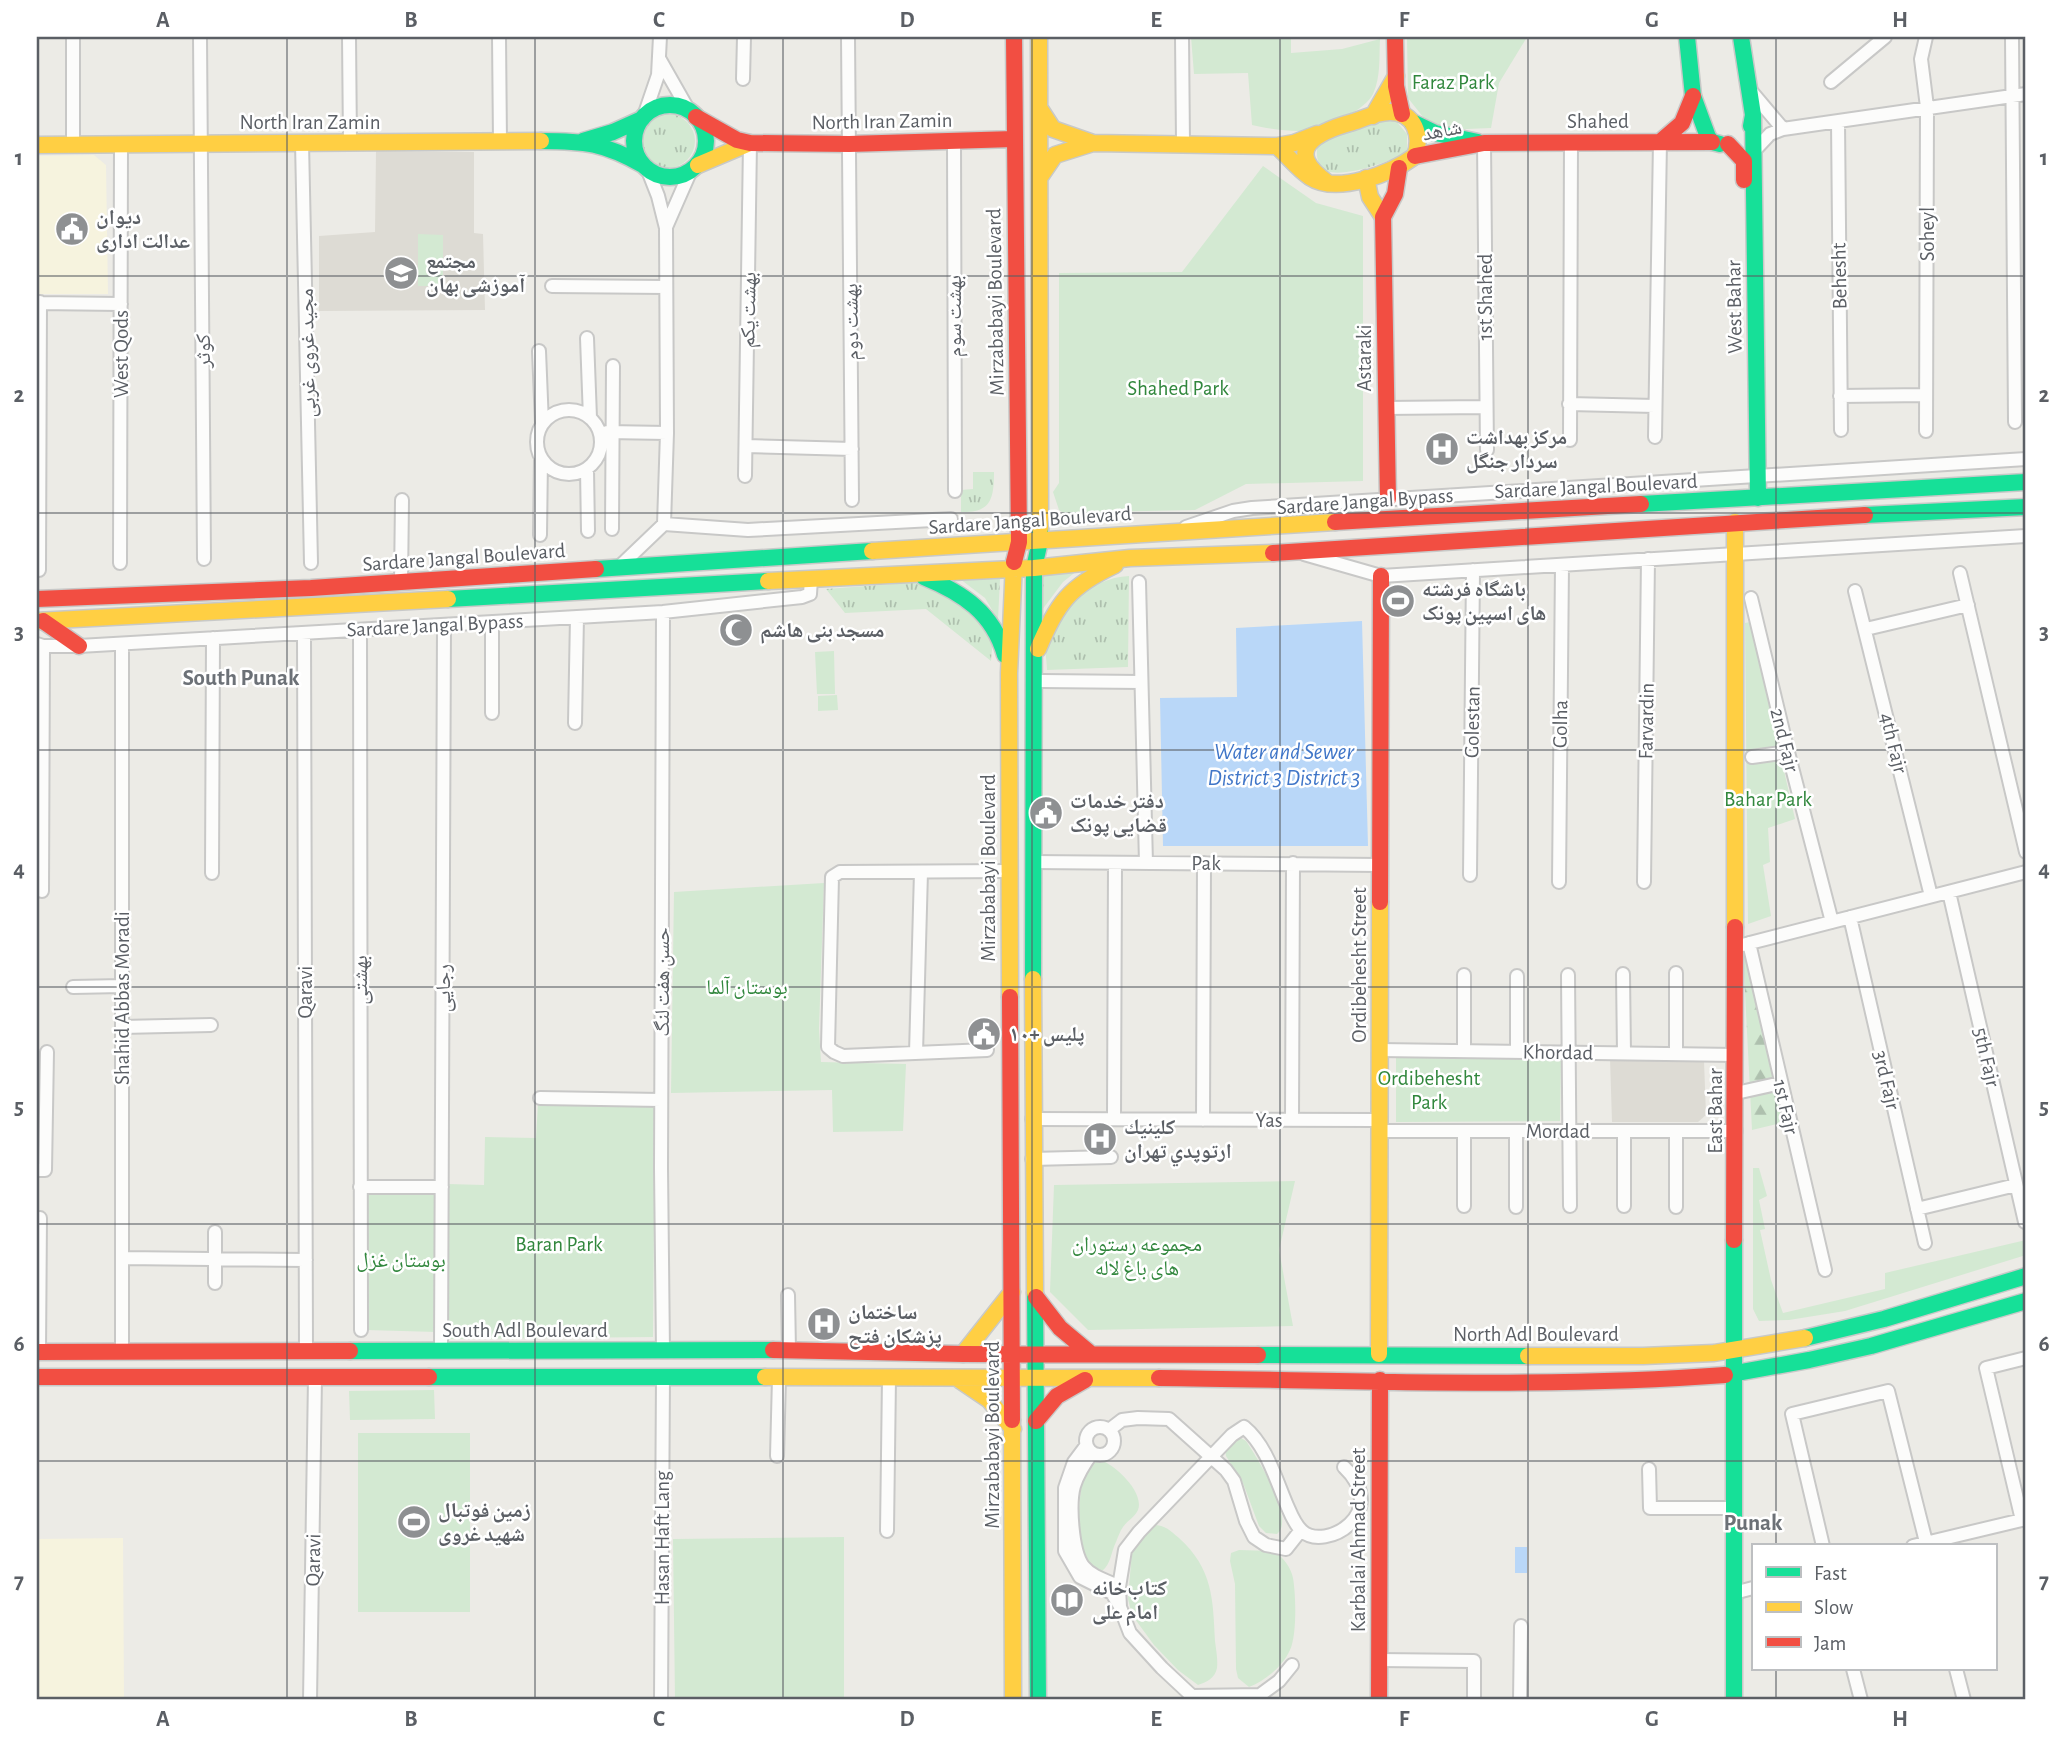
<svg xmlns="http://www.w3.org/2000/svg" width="2063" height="1737" font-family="'Alegreya Sans','Noto Naskh Arabic',sans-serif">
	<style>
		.commercial { fill: #f6f3de }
		.education { fill: #dddbd4 }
		.grass { fill: url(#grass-tufts) }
		.forest { fill: url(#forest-firs) }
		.green { fill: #d3e9d2 }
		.water { fill: #b9d7f8 }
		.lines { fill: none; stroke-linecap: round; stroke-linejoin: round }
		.street-casing { stroke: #c8c8c7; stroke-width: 16 }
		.fast-casing { stroke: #c8c9c8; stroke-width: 19 }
		.slow-casing { stroke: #c8c9c8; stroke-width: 19 }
		.jam-casing { stroke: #c8c9c8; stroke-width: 19 }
		.street { stroke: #fcfcfb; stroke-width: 12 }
		.fast { stroke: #16e098; stroke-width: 16 }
		.slow { stroke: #ffcf43; stroke-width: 16 }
		.jam { stroke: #f24e42; stroke-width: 16 }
		.grid { fill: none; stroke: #5b5f65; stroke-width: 2; stroke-opacity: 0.55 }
		.labels { text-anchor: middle; stroke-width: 5; stroke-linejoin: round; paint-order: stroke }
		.park-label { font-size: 21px; fill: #31873d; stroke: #fff }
		.street-label { font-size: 21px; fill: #5b5f65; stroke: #fff }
		.poi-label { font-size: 21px; font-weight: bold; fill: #5b5f65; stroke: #fff; text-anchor: start }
		.neighbourhood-label { font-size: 23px; font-weight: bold; fill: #6c7177; stroke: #fff }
		.water-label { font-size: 23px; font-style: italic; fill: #4076c8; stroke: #fff }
		.neatline { fill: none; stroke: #5b5f65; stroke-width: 2.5 }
		.grid-label { font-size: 23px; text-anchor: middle; font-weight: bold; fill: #5b5f65 }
	</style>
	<defs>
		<pattern id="grass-tufts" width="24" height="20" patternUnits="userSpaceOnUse" patternTransform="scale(1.75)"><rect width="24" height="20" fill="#d3e9d2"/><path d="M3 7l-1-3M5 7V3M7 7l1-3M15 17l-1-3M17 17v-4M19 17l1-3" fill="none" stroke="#aec0ae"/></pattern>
		<pattern id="forest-firs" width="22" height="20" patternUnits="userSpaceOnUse" patternTransform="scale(1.75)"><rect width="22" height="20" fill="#d3e9d2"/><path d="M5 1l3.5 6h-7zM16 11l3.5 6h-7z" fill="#aec0ae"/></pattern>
	</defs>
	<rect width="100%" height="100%" fill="#ecebe6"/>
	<!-- commercial -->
	<path class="commercial" d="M94 155 106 165 108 294H37V156Z
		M123 1538 124 1700H37V1539Z"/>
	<!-- education -->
	<path class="education" d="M376 151 474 152V233L483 234 485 310 319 311V236L375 232Z
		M1696 1057 1704 1061 1706 1115 1698 1122H1612L1610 1058Z"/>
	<!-- grass -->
	<path class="grass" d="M641 141a27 27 0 1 1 54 0a27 27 0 1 1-54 0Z
		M1387 120 1396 121 1407 134V152C1393 161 1332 183 1321 167 1316 161 1317 152 1317 145L1324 138Z
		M973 472H994C994 499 991 513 961 512V490L973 489Z
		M1078 570 1063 582 1039 614 1037 574Z
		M1129 576 1128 667 1047 670C1047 663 1045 654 1046 648 1057 610 1089 578 1129 576Z
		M960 579H1000L998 620 985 598Z
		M921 582C946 593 981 612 991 638 994 644 991 654 991 661L926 609 845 613 826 589Z"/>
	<!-- forest -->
	<path class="forest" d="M1743 953 1747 954 1785 1122 1752 1130Z"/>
	<!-- green -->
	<path class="green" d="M1191 37H1291V53L1342 49 1380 39C1379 57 1381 77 1373 94 1365 110 1330 126 1313 130 1295 133 1269 129 1252 125L1248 73 1194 74Z
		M1407 37H1527L1499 83 1491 128 1442 130 1423 117 1408 98Z
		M1263 166 1316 203 1363 216V481L1246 484 1195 510 1096 512 1070 517 1059 510 1053 492 1059 483V273L1182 272Z
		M418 234 443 235V286H418Z
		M1750 622 1795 819 1768 828 1770 862 1763 865 1771 916 1748 924 1745 623Z
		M834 651 835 694H817L815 652Z
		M837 695 838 710 818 711V696Z
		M824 883 819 1029 821 1062 906 1064 903 1131 833 1132 832 1090 671 1093 674 892Z
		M1396 1057 1561 1060 1560 1121 1396 1122Z
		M538 1103 655 1107 653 1337 448 1339V1184L484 1185 485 1137 536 1138Z
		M1753 1168H1759L1767 1196 1759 1200 1765 1229 1760 1230 1771 1280 1783 1313 1885 1289V1273L2026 1240V1255L1845 1311 1789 1320 1759 1321 1753 1309Z
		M1295 1181 1279 1250 1293 1326 1088 1330 1050 1292 1054 1185Z
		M364 1191H437V1332L366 1330Z
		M434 1390 435 1419 350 1420 349 1391Z
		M358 1433H470V1612H358Z
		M1235 1438H1241L1246 1441C1257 1457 1296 1520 1277 1534L1266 1533 1259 1526 1243 1483 1226 1456 1225 1449Z
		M1096 1458C1112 1462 1145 1491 1138 1510 1135 1517 1127 1521 1123 1527 1120 1531 1118 1537 1116 1542 1111 1552 1111 1564 1102 1571 1097 1568 1088 1563 1085 1558 1074 1540 1079 1479 1089 1461Z
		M1151 1525C1164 1524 1170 1530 1179 1538 1213 1569 1213 1599 1215 1641 1216 1649 1218 1660 1217 1668 1215 1678 1207 1682 1198 1685L1178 1670 1154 1645 1132 1615 1128 1599 1132 1551Z
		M844 1537V1700H675L673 1539Z
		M1239 1550 1275 1551C1283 1558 1291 1567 1293 1578 1296 1595 1297 1635 1290 1650 1283 1666 1265 1681 1249 1687L1238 1678 1236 1669 1235 1584 1230 1561 1231 1553Z"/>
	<!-- water -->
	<path class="water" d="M1362 621 1368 846H1163L1160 698 1237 697 1236 628Z
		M1515 1547H1527V1573H1515Z"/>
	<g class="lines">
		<!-- street casing -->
		<g class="street-casing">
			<path id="street" d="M200 37 204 559
				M349 37 350 143
				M499 37 500 142
				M848 37 852 500
				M1182 37 1183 143
				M1926 37 1921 59 1927 107 1926 431
				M2012 37 2015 422
				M660 60 689 111
				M743 79 744 37
				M1831 82 1885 37
				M1750 90 1783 129
				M644 116 658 75 660 37
				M1838 122 1841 430
				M954 141 955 491
				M302 143 311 563
				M1484 143 1487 450
				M73 145V37
				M1754 151 1770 134 1783 129 2026 94
				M647 168 658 196 666 228 667 433 664 524
				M666 227 691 170
				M552 286 666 287
				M37 303 121 304
				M587 338 590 418
				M539 351 542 424
				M1840 396 1926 395
				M1569 404 1655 406
				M1385 408 1485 407
				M537 442a32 32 0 1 1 64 0a32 32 0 1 1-64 0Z
				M607 432 667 433
				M1655 437 1660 142
				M1570 440 1571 141
				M746 446 852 449
				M587 469 588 531
				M745 476 750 143
				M1186 527 1233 511 1252 508 2026 459
				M612 529 613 366
				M540 535 541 458
				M1304 554 1381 576 2026 536
				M120 563 121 144
				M618 568 664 524 748 530 951 519
				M39 570 40 302
				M1960 573 2026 852
				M401 582 402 500
				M1139 582 1146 863
				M1855 591 1931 896
				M1751 598 1788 752 1832 922
				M492 622V713
				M1866 629 1968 605
				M360 630 361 1330
				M304 633 306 1351
				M37 644 43 646H79L663 612 802 597 810 594 811 579
				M122 644V1352
				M1042 681 1141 682
				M575 723 577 617
				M1752 757 1788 752
				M1032 862 1380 865
				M212 873 213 638
				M1470 875 1473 570
				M1559 882 1562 565
				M1644 882 1648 559
				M42 891 43 646
				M1949 892 2025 1222
				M1850 917 1925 1243
				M1749 943 1825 1270
				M1742 945 2026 872
				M1623 974 1624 1053
				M1464 975V1051
				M1568 975 1570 1206
				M73 987 122 986
				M122 1027 211 1025
				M987 1050 843 1056 834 1052 828 1047 832 877 840 872 1009 871
				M1380 1050 1736 1055
				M1517 1052V976
				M916 1053 921 872
				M1676 1054V973
				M1736 1093 1781 1083
				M540 1098 661 1100
				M1032 1119 1380 1120
				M1114 1119 1115 863
				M1203 1120 1204 863
				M1292 1120 1293 863
				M1380 1131H1736
				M1464 1131V1206
				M1624 1131V1206
				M1032 1159 1111 1157
				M37 1170H45L47 1052
				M360 1187H442
				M1516 1207V1131
				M1676 1207V1131
				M1917 1209 2016 1185
				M215 1232V1283
				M122 1258 306 1260
				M788 1295 789 1350
				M441 1351 444 625
				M663 1351 661 1168 663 612
				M39 1352 40 1218
				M1086 1441a14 14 0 1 1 28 0a14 14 0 1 1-28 0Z
				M1109 1430 1122 1420 1138 1418 1169 1419 1226 1470 1234 1481 1246 1521 1254 1537 1266 1545 1286 1549 1301 1530
				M1086 1446 1074 1462 1065 1488V1551L1080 1577 1112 1593 1120 1606
				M1092 1453C1084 1464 1078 1473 1074 1486 1069 1504 1072 1551 1083 1566 1091 1576 1104 1580 1116 1585
				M777 1456 779 1378
				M1649 1469 1650 1508H1734
				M2022 1520 1986 1368 2026 1358
				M887 1531 889 1378
				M1823 1546 1792 1414 1888 1391 1927 1546
				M1913 1546 2026 1519
				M1734 1593 1753 1588
				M1379 1660 1474 1661V1700
				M1292 1665 1279 1681 1260 1695 1192 1696 1162 1668 1130 1633 1120 1607 1119 1587 1125 1550 1139 1532 1232 1435 1244 1427C1266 1445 1275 1477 1286 1503 1290 1512 1294 1524 1302 1531 1325 1552 1392 1513 1344 1467
				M1853 1669 1861 1700
				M1956 1669 1964 1700
				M310 1700 315 1378
				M661 1700 663 1376
				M1520 1700 1521 1626"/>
		</g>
		<!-- fast casing -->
		<g class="fast-casing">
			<path id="fast" d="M1687 37 1693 96 1708 137 1712 142 1720 144
				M1741 37 1753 115 1751 126
				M634 141a36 36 0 1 1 72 0a36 36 0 1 1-72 0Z
				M1753 115 1758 498
				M1412 122 1435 133 1478 142
				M541 141C585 141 604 143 643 165
				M583 141 613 132 642 119
				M1641 504 2026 482
				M1865 515 2026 507
				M596 569 872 551
				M924 577C963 593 993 613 1005 655
				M448 599 768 581
				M1033 979 1034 568 1040 541V529
				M1035 1293 1038 1700
				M1805 1338 1884 1319 2026 1276
				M350 1351 773 1350
				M1258 1355 1528 1356
				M1725 1375 1809 1360 1871 1346 2026 1301
				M429 1377H765
				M1734 1700V1240"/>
		</g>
		<!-- slow casing -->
		<g class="slow-casing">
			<path id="slow" d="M1039 37 1040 529
				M1040 109 1053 129 1093 143
				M1373 116 1396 76
				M37 145 541 141
				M1277 146C1288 156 1298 169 1310 177 1337 195 1392 173 1415 156 1422 136 1415 112 1390 112 1377 112 1365 118 1353 122 1316 132 1281 150 1328 183
				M698 165 750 143
				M1040 177 1055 155 1093 143 1277 146 1294 143 1317 134
				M1366 178 1370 197 1383 217
				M872 551 1335 522
				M768 581 1034 568 1130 558 1273 553
				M37 621 448 599
				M1038 649C1058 603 1068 587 1115 565
				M1735 927V522
				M1033 979 1035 1293
				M1010 997 1009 673 1014 562
				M963 1354 1012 1292
				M1379 1354 1380 902
				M1528 1356H1643L1714 1353 1805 1338
				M765 1377 1159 1378
				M958 1379 989 1400 1013 1429
				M1012 1420 1013 1700"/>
		</g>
		<!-- jam casing -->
		<g class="jam-casing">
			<path id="jam" d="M1014 37 1019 542 1014 562
				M1395 37 1396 86 1402 114
				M696 117 737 140 750 143 849 144 1014 139
				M1660 142 1682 123 1693 96
				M1728 144 1744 161V180
				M1415 156 1484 143 1712 142
				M1388 499 1383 217 1395 194 1399 168
				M1335 522 1641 504
				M1273 553 1865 515
				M37 599 311 588 596 569
				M43 621 79 646
				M1380 902 1381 576
				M1010 997 1012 1420
				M1734 1240 1735 927
				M1036 1297 1060 1328 1091 1354
				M773 1350 963 1354 1258 1355
				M37 1352 350 1351
				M37 1377H429
				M1159 1378C1347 1380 1537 1389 1725 1375
				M1036 1421 1057 1396 1085 1380
				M1379 1700 1380 1380"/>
		</g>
		<!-- street -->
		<use href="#street" class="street"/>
		<!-- fast -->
		<use href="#fast" class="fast"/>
		<!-- slow -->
		<use href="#slow" class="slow"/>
		<!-- jam -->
		<use href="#jam" class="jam"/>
	</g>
	<!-- grid -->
	<path class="grid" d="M287 37V1700M535 37V1700M783 37V1700M1032 37V1700M1280 37V1700M1528 37V1700M1776 37V1546M37 276H2026M37 513H2026M37 750H2026M37 987H2026M37 1224H2026M37 1461H2026M1776 1669V1700"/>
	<!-- icons -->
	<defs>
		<g id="civic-disc" transform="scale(1.75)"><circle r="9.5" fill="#8e9092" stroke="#fff"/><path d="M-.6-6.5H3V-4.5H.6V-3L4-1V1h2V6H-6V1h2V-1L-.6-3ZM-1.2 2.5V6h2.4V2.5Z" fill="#fff"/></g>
		<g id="school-disc" transform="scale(1.75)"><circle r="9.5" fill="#8e9092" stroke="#fff"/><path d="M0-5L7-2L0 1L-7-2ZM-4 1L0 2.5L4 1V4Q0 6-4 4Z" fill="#fff"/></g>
		<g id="hospital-disc" transform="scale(1.75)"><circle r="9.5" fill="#8e9092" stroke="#fff"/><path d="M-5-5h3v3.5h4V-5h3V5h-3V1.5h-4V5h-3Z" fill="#fff"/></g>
		<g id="stadium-disc" transform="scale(1.75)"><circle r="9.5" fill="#8e9092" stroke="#fff"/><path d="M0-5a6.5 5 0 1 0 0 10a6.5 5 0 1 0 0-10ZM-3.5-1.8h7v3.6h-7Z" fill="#fff"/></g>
		<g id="mosque-disc" transform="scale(1.75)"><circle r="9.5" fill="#8e9092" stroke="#fff"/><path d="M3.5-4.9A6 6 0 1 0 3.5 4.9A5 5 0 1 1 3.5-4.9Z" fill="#fff"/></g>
		<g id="library-disc" transform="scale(1.75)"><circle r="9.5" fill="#8e9092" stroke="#fff"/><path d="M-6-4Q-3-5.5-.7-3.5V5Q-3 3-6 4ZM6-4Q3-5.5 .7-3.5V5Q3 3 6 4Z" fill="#fff"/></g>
	</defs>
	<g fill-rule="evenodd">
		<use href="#civic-disc" x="72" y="229"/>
		<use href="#school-disc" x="401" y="273"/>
		<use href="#hospital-disc" x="1442" y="449"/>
		<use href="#stadium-disc" x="1398" y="601"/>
		<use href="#mosque-disc" x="736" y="630"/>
		<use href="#civic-disc" x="1046" y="813"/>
		<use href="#civic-disc" x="984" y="1034"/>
		<use href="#hospital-disc" x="1100" y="1139"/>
		<use href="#hospital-disc" x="824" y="1324"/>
		<use href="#stadium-disc" x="414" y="1522"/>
		<use href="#library-disc" x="1067" y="1600"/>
	</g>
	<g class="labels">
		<!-- park labels -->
		<g class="park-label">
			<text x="1453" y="89">Faraz Park</text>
			<text x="1178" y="395">Shahed Park</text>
			<text x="1768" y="806">Bahar Park</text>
			<text x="747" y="994">بوستان آلما</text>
			<text x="1429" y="1085">Ordibehesht<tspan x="1429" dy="24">Park</tspan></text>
			<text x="559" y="1251">Baran Park</text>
			<text x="1137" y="1251">مجموعه رستوران<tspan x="1137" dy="24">های باغ لاله</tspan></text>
			<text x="401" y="1267">بوستان غزل</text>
		</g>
		<!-- street labels -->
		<g class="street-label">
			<text transform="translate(882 121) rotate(-1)" y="7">North Iran Zamin</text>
			<text x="1598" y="128">Shahed</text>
			<text x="310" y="129">North Iran Zamin</text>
			<text transform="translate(1442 130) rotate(-11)" y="7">شاهد</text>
			<text transform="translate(1927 234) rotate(-90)" y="7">Soheyl</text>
			<text transform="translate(1839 276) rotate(-91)" y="7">Behesht</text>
			<text transform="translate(1485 297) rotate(-90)" y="7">1st Shahed</text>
			<text transform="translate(995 302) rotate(-91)" y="7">Mirzababayi Boulevard</text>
			<text transform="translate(1734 307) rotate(-91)" y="7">West Bahar</text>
			<text transform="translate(748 310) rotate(-89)" y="7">بهشت یکم</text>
			<text transform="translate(954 316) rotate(-90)" y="7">بهشت سوم</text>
			<text transform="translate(851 322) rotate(-91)" y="7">بهشت دوم</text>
			<text transform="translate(203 351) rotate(-90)" y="7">کوثر</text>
			<text transform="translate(307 353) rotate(-91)" y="7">مجید غروی غربی</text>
			<text transform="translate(121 354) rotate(-90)" y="7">West Qods</text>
			<text transform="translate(1364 358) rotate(-90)" y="7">Astaraki</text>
			<text transform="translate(1596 486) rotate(-3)" y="7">Sardare Jangal Boulevard</text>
			<text transform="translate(1365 501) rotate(-4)" y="7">Sardare Jangal Bypass</text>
			<text transform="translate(1030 520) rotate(-4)" y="7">Sardare Jangal Boulevard</text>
			<text transform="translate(464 557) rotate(-4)" y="7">Sardare Jangal Boulevard</text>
			<text transform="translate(435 625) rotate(-3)" y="7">Sardare Jangal Bypass</text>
			<text transform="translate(1646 721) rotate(-89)" y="7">Farvardin</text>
			<text transform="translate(1472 722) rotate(-89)" y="7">Golestan</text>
			<text transform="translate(1560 724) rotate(-89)" y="7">Golha</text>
			<text transform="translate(1785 740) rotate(76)" y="7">2nd Fajr</text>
			<text transform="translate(1894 743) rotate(76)" y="7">4th Fajr</text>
			<text x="1206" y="870">Pak</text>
			<text transform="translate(988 868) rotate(-90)" y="7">Mirzababayi Boulevard</text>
			<text transform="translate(1359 965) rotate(-90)" y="7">Ordibehesht Street</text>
			<text transform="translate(360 980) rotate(-90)" y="7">بهشتی</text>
			<text transform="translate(662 982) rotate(-90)" y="7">حسن هفت لنگ</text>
			<text transform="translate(443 988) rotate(-90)" y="7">رجایی</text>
			<text transform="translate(305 992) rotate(-90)" y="7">Qaravi</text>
			<text transform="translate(122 998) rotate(-90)" y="7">Shahid Abbas Moradi</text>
			<text transform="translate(1558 1052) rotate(1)" y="7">Khordad</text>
			<text transform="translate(1987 1057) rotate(77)" y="7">5th Fajr</text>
			<text transform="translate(1887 1080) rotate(77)" y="7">3rd Fajr</text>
			<text transform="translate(1786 1107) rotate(77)" y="7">1st Fajr</text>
			<text transform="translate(1715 1111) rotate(-90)" y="7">East Bahar</text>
			<text x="1269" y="1127">Yas</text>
			<text x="1558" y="1138">Mordad</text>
			<text x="525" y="1337">South Adl Boulevard</text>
			<text x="1536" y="1341">North Adl Boulevard</text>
			<text transform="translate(992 1435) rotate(-90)" y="7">Mirzababayi Boulevard</text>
			<text transform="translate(662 1538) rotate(-90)" y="7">Hasan Haft Lang</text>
			<text transform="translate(1358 1540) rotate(-90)" y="7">Karbalai Ahmad Street</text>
			<text transform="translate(313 1560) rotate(-89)" y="7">Qaravi</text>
		</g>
		<!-- poi labels -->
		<g class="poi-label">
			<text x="96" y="224">دیوان<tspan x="96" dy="24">عدالت اداری</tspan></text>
			<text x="426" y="268">مجتمع<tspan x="426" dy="24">آموزشی بهان</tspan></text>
			<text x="1466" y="444">مرکز بهداشت<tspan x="1466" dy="24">سردار جنگل</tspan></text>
			<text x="1422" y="596">باشگاه فرشته<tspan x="1422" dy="24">های اسپین پونک</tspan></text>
			<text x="760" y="637">مسجد بنی هاشم</text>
			<text x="1070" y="808">دفتر خدمات<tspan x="1070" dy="24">قضایی پونک</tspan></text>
			<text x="1009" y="1041">پلیس +۱۰</text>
			<text x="1124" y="1134">كلينيك<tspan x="1124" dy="24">ارتوپدي تهران</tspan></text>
			<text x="848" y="1319">ساختمان<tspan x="848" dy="24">پزشکان فتح</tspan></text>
			<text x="438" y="1517">زمین فوتبال<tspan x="438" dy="24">شهید غروی</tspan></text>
			<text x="1092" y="1595">کتاب‌خانه<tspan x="1092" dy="24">امام علی</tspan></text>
		</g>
		<!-- neighbourhood labels -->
		<g class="neighbourhood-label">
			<text x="241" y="685">South Punak</text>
			<text x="1753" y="1530">Punak</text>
		</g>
		<!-- water labels -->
		<g class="water-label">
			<text x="1284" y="759">Water and Sewer<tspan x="1284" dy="26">District 3 District 3</tspan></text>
		</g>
	</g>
	<!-- border -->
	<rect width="2063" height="1737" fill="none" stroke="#ffffff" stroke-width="77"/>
	<!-- legend -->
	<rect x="1752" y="1544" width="245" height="126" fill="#ffffff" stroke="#bdbfc1" stroke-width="2"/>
	<rect x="1766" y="1567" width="35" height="10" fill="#16e098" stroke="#bdbfc1" stroke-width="2"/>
	<text x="1814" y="1580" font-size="21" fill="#5b5f65">Fast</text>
	<rect x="1766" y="1602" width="35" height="10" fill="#ffcf43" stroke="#bdbfc1" stroke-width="2"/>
	<text x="1814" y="1614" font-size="21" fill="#5b5f65">Slow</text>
	<rect x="1766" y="1637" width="35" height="10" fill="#f24e42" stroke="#bdbfc1" stroke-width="2"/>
	<text x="1814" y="1650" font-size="21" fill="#5b5f65">Jam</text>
	<rect x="38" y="38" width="1986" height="1660" class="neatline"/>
	<g class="grid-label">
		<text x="163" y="27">A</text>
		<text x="411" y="27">B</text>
		<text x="659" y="27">C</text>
		<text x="907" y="27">D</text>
		<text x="1156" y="27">E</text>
		<text x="1404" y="27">F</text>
		<text x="1652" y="27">G</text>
		<text x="1900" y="27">H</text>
		<text x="19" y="165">1</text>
		<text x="2044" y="165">1</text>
		<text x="19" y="402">2</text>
		<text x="2044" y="402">2</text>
		<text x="19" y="639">3</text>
		<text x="2044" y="639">3</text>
		<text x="19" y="876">4</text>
		<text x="2044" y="876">4</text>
		<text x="19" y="1114">5</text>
		<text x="2044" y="1114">5</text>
		<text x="19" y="1351">6</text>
		<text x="2044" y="1351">6</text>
		<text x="19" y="1588">7</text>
		<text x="2044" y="1588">7</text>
		<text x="163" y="1726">A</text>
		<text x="411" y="1726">B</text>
		<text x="659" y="1726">C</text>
		<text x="907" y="1726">D</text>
		<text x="1156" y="1726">E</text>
		<text x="1404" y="1726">F</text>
		<text x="1652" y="1726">G</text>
		<text x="1900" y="1726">H</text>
	</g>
</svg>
